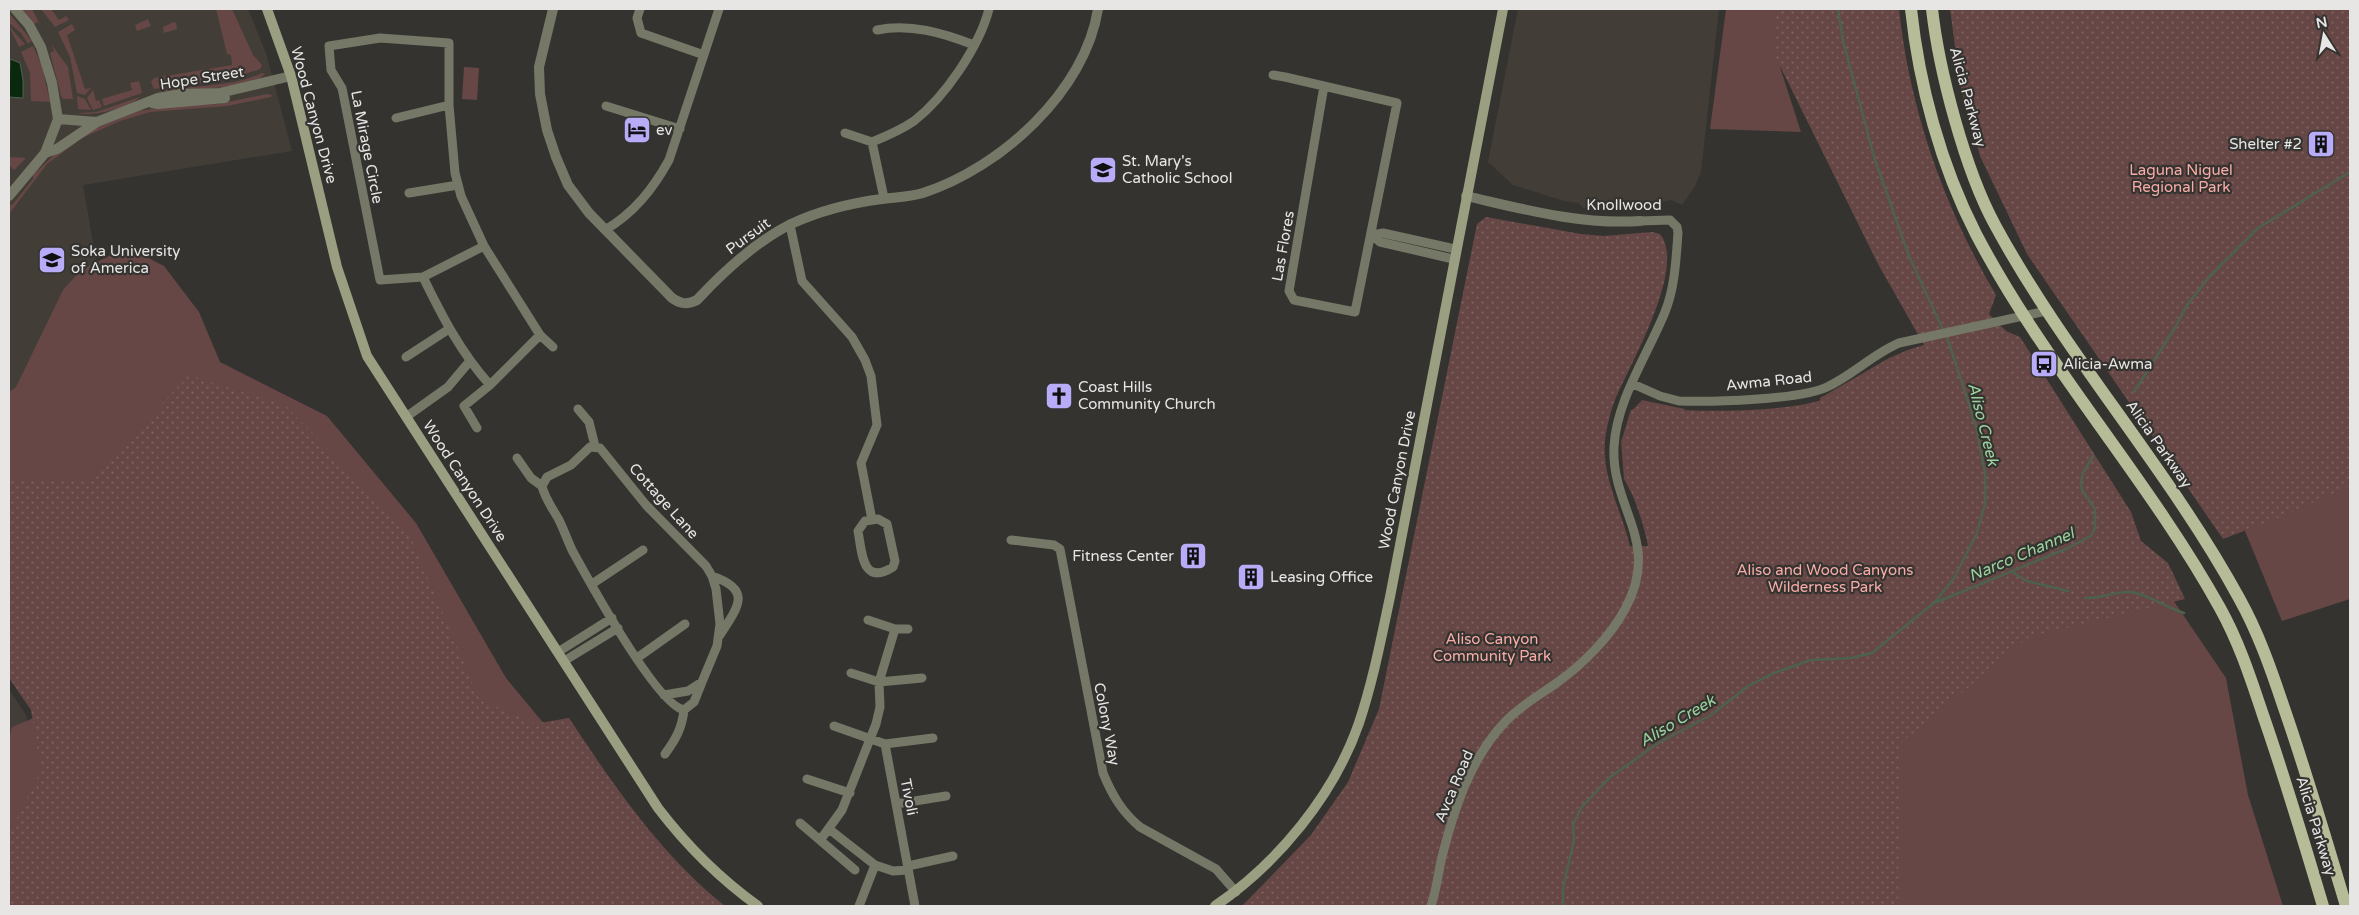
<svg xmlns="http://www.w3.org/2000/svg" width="2359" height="915" font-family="'Varela Round',sans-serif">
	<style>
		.built { fill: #423e37 }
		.grass { fill: #664745 }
		.park { fill: url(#park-dots) }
		.water { fill: #09280d; stroke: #4c614e }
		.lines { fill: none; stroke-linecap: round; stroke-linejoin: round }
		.stream { stroke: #4c614e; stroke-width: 2.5 }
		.minor { stroke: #757866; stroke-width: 9 }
		.tertiary { stroke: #757866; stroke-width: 10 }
		.secondary { stroke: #9a9f81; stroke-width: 10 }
		.primary { stroke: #b6bc97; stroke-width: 12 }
		.labels { text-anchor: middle; stroke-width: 4.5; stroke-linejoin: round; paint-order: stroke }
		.street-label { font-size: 15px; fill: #e7e6e5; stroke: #343330 }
		.poi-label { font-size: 15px; fill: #e7e6e5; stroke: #343330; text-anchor: start }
		.park-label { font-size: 15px; fill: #f9aca7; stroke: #343330 }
		.water-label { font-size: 16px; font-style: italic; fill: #9cd29e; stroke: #343330 }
	</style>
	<defs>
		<pattern id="park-dots" width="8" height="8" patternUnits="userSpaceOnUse" patternTransform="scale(1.25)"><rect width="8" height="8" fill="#664745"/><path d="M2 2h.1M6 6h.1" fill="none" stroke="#7c6260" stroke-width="1.8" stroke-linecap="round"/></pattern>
	</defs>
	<rect width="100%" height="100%" fill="#343330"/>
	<!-- built -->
	<path class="built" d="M9 9H248L266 53 292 151 83 185 109 335 9 476Z
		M1518 9H1719L1701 172 1695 186 1682 205 1671 200 1635 208H1583L1579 203 1564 201 1513 185 1488 162Z
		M9 689 26 715 35 770 9 821Z"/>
	<!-- grass -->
	<path class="grass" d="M21 9H32L42 28 38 22 34 24Z
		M41 9H51L59 20 66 16 69 20 55 27Z
		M216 9H232L253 55 262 65 260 69 227 80 154 89 151 82 154 78 232 65 231 55 227 54Z
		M1726 9H1782L1780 67 1801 132 1710 129Z
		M9 13 32 41 28 44 21 33 9 23Z
		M148 19 151 26 137 31 135 25Z
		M174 22 176 23 177 29 164 33 163 27Z
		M72 24 75 30 67 35 85 89 91 88 85 95 77 93 70 57 58 32Z
		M9 26 25 44 19 47Z
		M51 44 68 67 73 99H63L61 96 50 53 54 51Z
		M33 46 42 66 50 102 31 101 30 73 21 52Z
		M464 67 479 68 477 100 462 99Z
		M262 73 265 74 260 78 229 87 156 92C192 84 228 89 262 73Z
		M139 81 142 93 104 106 102 99 132 90 130 83Z
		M93 90 96 101 99 100 102 107 93 110 87 98Z
		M267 94 272 95 271 97 227 106 150 112 120 121 82 138V135L89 131 139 111 171 106 218 104Z
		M77 96 85 99 91 110 78 109Z
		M140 97C130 108 92 117 78 113L96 112Z
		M74 141 77 142 47 164 9 214V206L13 204 33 179V175L56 153Z
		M9 157 26 158 14 170 9 165Z
		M127 247 164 266 199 312 220 362 327 416 416 523 506 678 654 856 707 906H9V739L12 727 48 712 9 660V392L16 387 63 290 81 270Z
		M2350 327V599L2282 621 2245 531 2255 514Z
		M1891 357 2150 566 2226 678 2248 795 2283 906H1265L1651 552 1645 519 1624 479 1621 442 1630 413 1642 400 1685 409 1672 424 1820 414V398Z"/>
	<!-- park -->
	<path class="park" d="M1776 9H1899C1910 111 1944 207 1996 295L1989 314 2006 331 2020 337 2131 512 2141 541 2168 563 2185 599 2029 637 1900 744 1898 906H1242L1311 835 1348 782 1379 709 1477 224 1486 217 1581 234 1604 236 1652 232 1660 234C1687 267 1630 364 1615 400 1611 410 1608 422 1606 433 1599 473 1621 508 1630 546H1648C1638 491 1610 471 1631 410 1652 398 1662 409 1682 410 1711 412 1823 412 1839 390 1866 372 1892 353 1924 345L1878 264 1775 56Z
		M1950 9H2350V486L2283 516 2223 539 2027 254 1980 156 1960 84Z
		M189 375 286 406 409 533 479 699 534 724 569 718C614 786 661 855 725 906H9V835L41 771 31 710 9 678V480L89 482Z"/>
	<!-- water -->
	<path class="water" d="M10 59 20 63 23 80V98L9 97Z"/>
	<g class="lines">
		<!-- stream -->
		<path class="stream" d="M2134 392 2176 326 2187 305 2209 277 2258 228 2350 172
			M2012 572 2027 581 2068 591
			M2085 598C2102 599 2120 589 2136 593 2150 596 2167 608 2184 613
			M1937 602 2068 548 2091 536 2095 528V509L2082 490 2081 483 2083 473 2093 456
			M1563 906V888L1574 840 1573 825 1581 808 1609 778 1658 743 1711 715 1748 686 1774 673 1811 660 1851 658 1872 653 1935 602 1954 578 1976 535 1985 504V472L1976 426 1949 343 1909 256 1875 160 1843 41 1838 9"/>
		<!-- minor -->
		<path class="minor" d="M640 9 637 18 641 33 704 55
			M877 30C910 23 943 33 974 45
			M1273 75 1285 77 1397 103 1355 312 1294 300 1289 291 1324 86
			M606 106 680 129
			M396 118 449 105
			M845 133 872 142
			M409 193 458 185
			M884 198 872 142C887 136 901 130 914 121 945 97 979 47 989 9
			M790 225 802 281 852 337 865 360 871 376 877 425 861 463 872 520
			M605 230C634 213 653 189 669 160L719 9
			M1372 235 1380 242 1453 259
			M1372 235 1383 233 1455 249
			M484 246 423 277 380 280 342 88 331 70 329 46 380 38 449 43V105L455 173 461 196 484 246 540 335 553 347
			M423 277C442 316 461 353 490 385L540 335
			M406 357 449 329
			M1633 384 1660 396 1679 401C1711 402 1800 400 1827 387 1853 375 1873 354 1899 343L2046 311
			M578 409 589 422 595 446
			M406 417 448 387 469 362
			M477 428 464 406 490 385
			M517 458 531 478 542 486
			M878 519 887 524 895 561 893 567C862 587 862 552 858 531L865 521Z
			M1011 540 1054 545 1060 549 1103 773C1112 795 1122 812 1140 827L1216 869 1236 892
			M712 576C753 590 738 607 720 635
			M592 584 643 550
			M868 620 895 629H908
			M558 652 612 618
			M637 658 685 624
			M564 661 618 628
			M851 673 879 682 922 678
			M664 695 688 691 702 682 717 646 720 624 716 589 712 576 706 566 646 505 600 448 590 447 571 465 547 477 542 486C545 499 553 509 559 520 564 530 568 542 573 552 589 581 657 705 684 710L694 702 702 682
			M834 726 885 744 915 906
			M885 744 933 738
			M665 754C676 739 682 728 684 710
			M807 779 850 793
			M896 804 946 796
			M800 823 855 870
			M829 829 875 865 859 906
			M821 839 842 810 876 724 880 707 879 682 895 629
			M875 865 893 871 908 870
			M908 866 953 856
			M1431 906C1436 891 1438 876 1441 861 1453 812 1470 758 1506 721 1521 705 1540 695 1558 682 1583 664 1610 637 1625 609 1662 542 1611 509 1614 447 1616 401 1648 354 1665 312 1675 287 1676 259 1678 233L1677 227 1670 220 1640 221"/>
		<!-- tertiary -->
		<path class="tertiary" d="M553 9 539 67 540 94 547 130 556 157 568 185 589 213 672 298C681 304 687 305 697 300 724 271 755 242 791 224 819 211 851 203 882 199 895 197 910 197 923 193 1000 168 1085 92 1098 9
			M152 103 158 104 225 98
			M58 119 97 122 158 98 181 94 220 93 291 76
			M45 153 57 149 97 122
			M9 196 45 153 58 119 52 83 41 47 29 25 15 9
			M1466 196C1523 209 1580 225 1640 221"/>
		<!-- secondary -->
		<path class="secondary" d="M267 9 291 76 337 267 367 356 658 808C687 846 719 878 758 906
			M1215 906C1278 863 1334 795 1359 723 1373 681 1381 639 1390 597L1503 9"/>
		<!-- primary -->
		<path class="primary" d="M1911 9C1919 85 1941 166 1976 234 2045 366 2148 478 2220 608 2239 642 2251 679 2263 715 2285 778 2304 842 2323 906
			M1932 9C1939 71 1965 170 1995 225 2066 356 2168 468 2239 598 2258 632 2271 669 2283 705 2306 771 2326 839 2346 906"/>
	</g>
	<!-- icons -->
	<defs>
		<g id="hotel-square" transform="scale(1.4375)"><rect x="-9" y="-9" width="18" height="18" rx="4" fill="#b8abf7" stroke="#343330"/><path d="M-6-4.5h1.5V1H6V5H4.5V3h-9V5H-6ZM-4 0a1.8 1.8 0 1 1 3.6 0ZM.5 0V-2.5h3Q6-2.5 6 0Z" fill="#111"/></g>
		<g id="building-square" transform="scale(1.4375)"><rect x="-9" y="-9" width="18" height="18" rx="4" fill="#b8abf7" stroke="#343330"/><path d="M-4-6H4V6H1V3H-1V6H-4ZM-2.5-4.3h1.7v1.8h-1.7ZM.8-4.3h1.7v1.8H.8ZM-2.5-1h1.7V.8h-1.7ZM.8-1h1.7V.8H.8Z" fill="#111"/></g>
		<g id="school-square" transform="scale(1.4375)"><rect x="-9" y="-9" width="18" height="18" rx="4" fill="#b8abf7" stroke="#343330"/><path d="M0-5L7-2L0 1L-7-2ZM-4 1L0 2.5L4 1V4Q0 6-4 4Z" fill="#111"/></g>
		<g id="university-square" transform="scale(1.4375)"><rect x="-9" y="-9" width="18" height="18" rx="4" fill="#b8abf7" stroke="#343330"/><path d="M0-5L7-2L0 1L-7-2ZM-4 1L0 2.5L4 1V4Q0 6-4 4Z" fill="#111"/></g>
		<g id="bus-square" transform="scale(1.4375)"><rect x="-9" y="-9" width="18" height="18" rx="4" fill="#b8abf7" stroke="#343330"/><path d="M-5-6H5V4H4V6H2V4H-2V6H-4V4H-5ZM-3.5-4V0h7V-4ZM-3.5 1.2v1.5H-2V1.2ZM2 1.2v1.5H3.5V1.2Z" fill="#111"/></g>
		<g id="church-square" transform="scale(1.4375)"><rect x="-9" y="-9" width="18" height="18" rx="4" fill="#b8abf7" stroke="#343330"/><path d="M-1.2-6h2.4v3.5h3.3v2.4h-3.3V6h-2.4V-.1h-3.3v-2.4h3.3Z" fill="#111"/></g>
	</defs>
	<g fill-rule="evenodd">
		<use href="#hotel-square" x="637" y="130"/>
		<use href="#building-square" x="2321" y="144"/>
		<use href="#school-square" x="1103" y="170"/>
		<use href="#university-square" x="52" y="260"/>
		<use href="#bus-square" x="2044" y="364"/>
		<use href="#church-square" x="1059" y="396"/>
		<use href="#building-square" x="1193" y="556"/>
		<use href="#building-square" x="1251" y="577"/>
	</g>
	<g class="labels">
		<!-- street labels -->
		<g class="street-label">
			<text transform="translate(202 78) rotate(-9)" y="5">Hope Street</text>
			<text transform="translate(1968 97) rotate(75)" y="5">Alicia Parkway</text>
			<text transform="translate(314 115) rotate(75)" y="5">Wood Canyon Drive</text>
			<text transform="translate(367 147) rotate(79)" y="5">La Mirage Circle</text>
			<text x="1624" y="210">Knollwood</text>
			<text transform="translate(748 236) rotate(-36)" y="5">Pursuit</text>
			<text transform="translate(1283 246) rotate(-80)" y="5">Las Flores</text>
			<text transform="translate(1769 381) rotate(-6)" y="5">Awma Road</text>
			<text transform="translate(2159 444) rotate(55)" y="5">Alicia Parkway</text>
			<text transform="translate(1397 480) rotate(-79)" y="5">Wood Canyon Drive</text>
			<text transform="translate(465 481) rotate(57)" y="5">Wood Canyon Drive</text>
			<text transform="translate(664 501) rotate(48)" y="5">Cottage Lane</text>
			<text transform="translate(1107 724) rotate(79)" y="5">Colony Way</text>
			<text transform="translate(1454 786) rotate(-67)" y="5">Avca Road</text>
			<text transform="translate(909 797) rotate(79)" y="5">Tivoli</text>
			<text transform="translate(2316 826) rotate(73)" y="5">Alicia Parkway</text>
		</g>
		<!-- poi labels -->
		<g class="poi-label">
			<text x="656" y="135">ev</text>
			<text x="2302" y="149" text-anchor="end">Shelter #2</text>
			<text x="1122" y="166">St. Mary's<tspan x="1122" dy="17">Catholic School</tspan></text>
			<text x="71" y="256">Soka University<tspan x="71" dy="17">of America</tspan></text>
			<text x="2063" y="369">Alicia-Awma</text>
			<text x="1078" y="392">Coast Hills<tspan x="1078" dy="17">Community Church</tspan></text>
			<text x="1174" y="561" text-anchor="end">Fitness Center</text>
			<text x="1270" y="582">Leasing Office</text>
		</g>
		<!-- park labels -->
		<g class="park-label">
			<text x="2181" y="175">Laguna Niguel<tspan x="2181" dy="17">Regional Park</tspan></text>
			<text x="1825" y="575">Aliso and Wood Canyons<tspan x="1825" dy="17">Wilderness Park</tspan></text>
			<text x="1492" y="644">Aliso Canyon<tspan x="1492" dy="17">Community Park</tspan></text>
		</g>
		<!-- water labels -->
		<g class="water-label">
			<text transform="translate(1984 424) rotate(76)" y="6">Aliso Creek</text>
			<text transform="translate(2021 554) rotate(-23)" y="6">Narco Channel</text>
			<text transform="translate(1677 720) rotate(-31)" y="6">Aliso Creek</text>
		</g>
	</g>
	<!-- border -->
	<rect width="2359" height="915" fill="none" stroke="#e7e6e5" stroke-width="20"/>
	<!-- north arrow -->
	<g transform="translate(2324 35) rotate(349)" stroke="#343330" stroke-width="4" paint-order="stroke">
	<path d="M0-4L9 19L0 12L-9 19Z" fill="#e7e6e5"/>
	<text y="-8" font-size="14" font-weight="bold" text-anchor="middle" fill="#e7e6e5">N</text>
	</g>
</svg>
